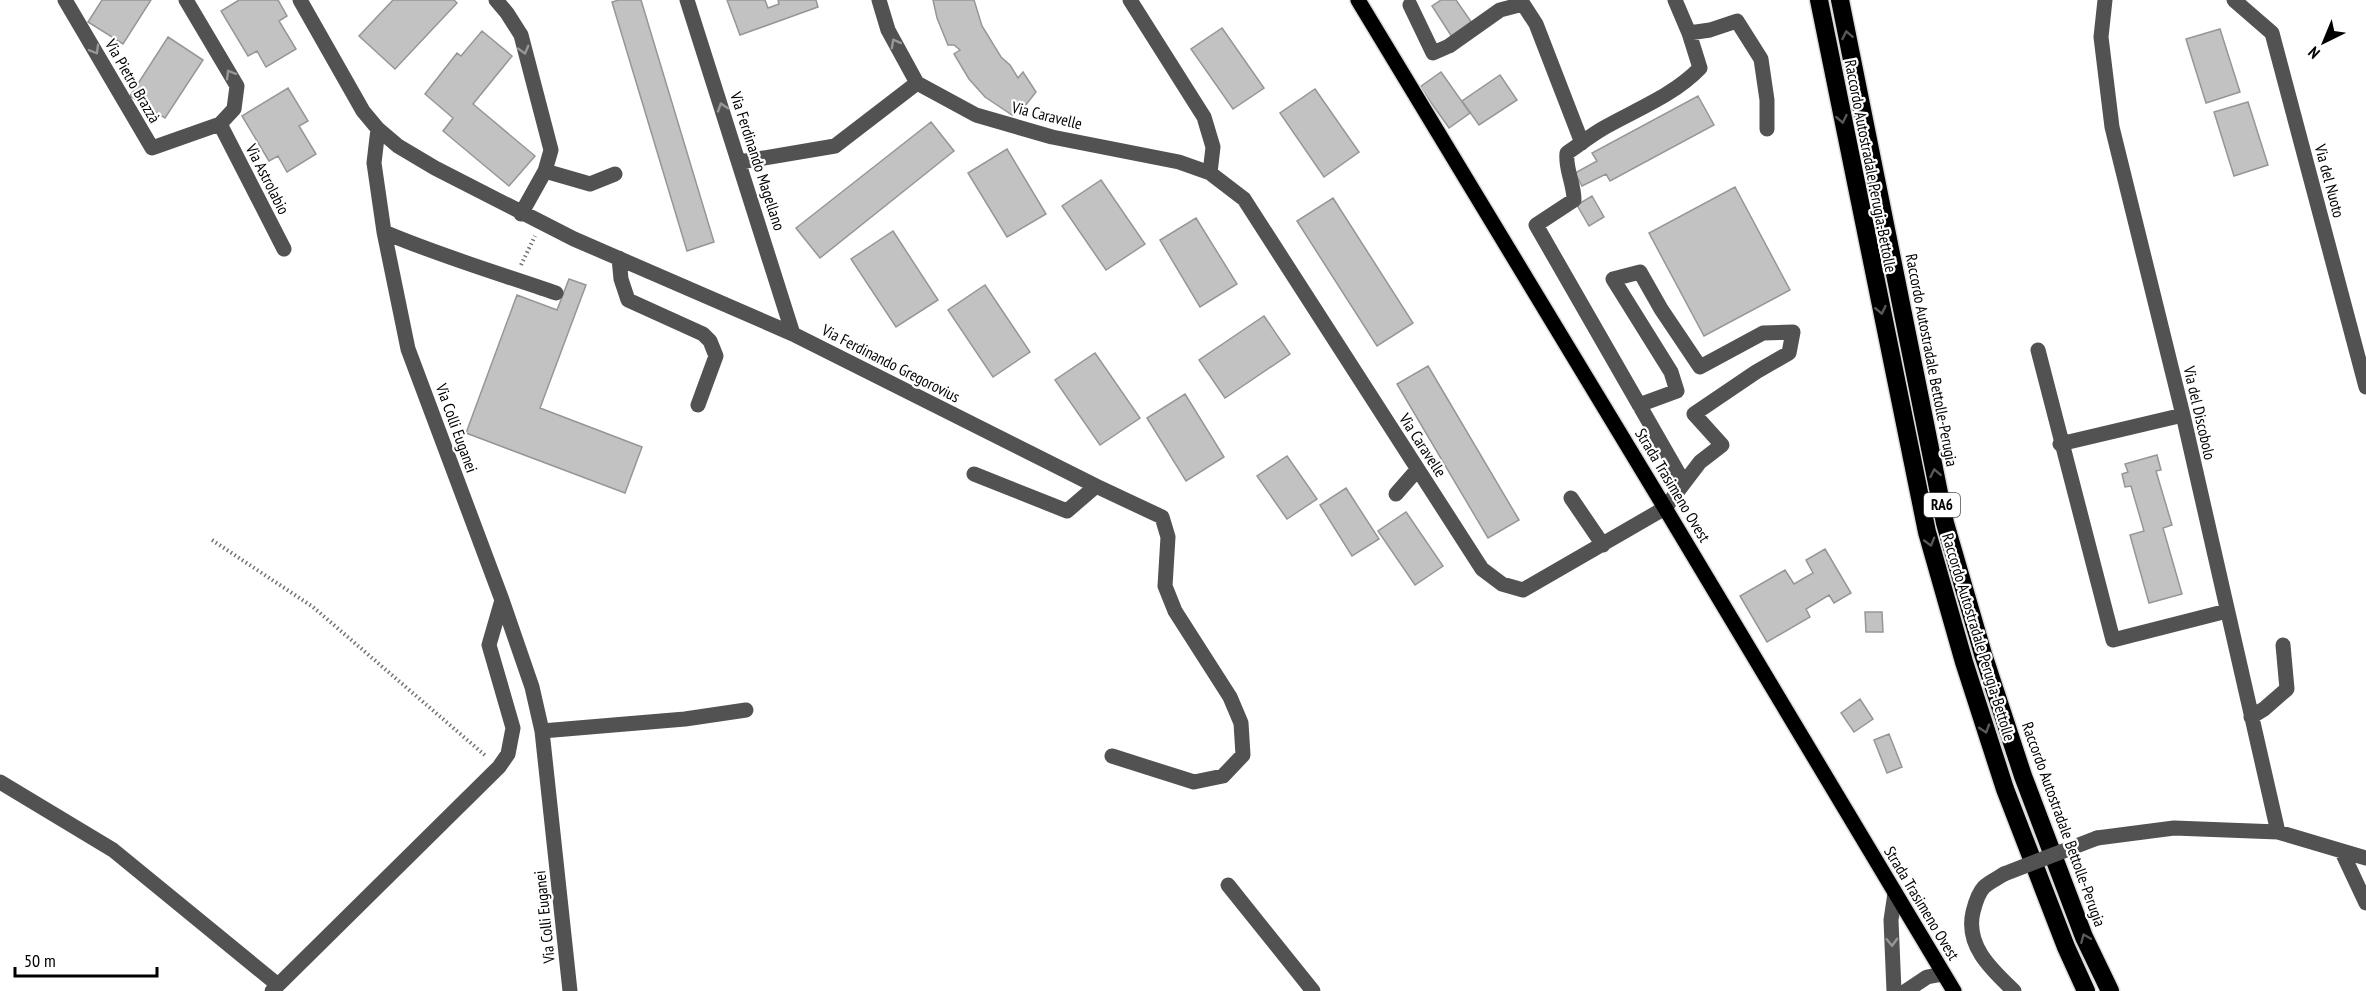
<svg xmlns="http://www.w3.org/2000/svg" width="2366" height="991" font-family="'PT Sans Narrow',sans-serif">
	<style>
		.building { fill: #c2c2c2; stroke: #969696; stroke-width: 1.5 }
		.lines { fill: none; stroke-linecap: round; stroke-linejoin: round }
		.major-casing { stroke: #dbdbdb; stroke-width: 18 }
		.highway-casing { stroke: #dbdbdb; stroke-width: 21 }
		.path { stroke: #747474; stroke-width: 4; stroke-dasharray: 1.5 3; stroke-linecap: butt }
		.minor { stroke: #525252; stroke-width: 15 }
		.major { stroke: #000; stroke-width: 15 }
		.highway { stroke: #000; stroke-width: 18 }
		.minor-bridge { stroke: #525252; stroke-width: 15 }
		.oneway { stroke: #595959 }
		.oneway2 { stroke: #979797 }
		.labels { text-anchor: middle; stroke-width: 4.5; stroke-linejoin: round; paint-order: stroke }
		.shield { fill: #fff; stroke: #4c4c4c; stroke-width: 1.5 }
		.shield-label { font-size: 15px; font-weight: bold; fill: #000 }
		.street-label { font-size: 16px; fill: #000; stroke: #fff }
	</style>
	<rect width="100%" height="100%" fill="#fff"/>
	<!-- building -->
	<path class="building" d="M102 0H151L123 44 88 22Z
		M239 0H278L287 16 279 21 296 49 266 67 257 51 248 56 221 11Z
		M393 0H454L457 3 395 69 359 36Z
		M619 0H641L714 242 687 251 612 2Z
		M727 0H765L768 8 779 4 778 0H816L818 7 740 35Z
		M933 0H974L982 26 1001 57 1010 65 1018 78 1023 72 1036 92 1025 106 1019 105 1012 115 985 97 969 79 954 54 960 50 954 45H948L937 18Z
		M1441 0H1456L1472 23 1452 37 1432 6Z
		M1222 28 1264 88 1233 109 1191 49Z
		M2220 29 2240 92 2206 103 2186 39Z
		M482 31 512 56 473 104 535 156 509 186 443 131 453 118 425 94 457 53 461 56Z
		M168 37 203 60 165 118 130 96Z
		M1441 72 1470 113 1449 128 1420 87Z
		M1500 75 1517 100 1479 125 1462 101Z
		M288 88 308 121 299 126 316 154 287 172 278 156 269 161 242 116Z
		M1315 89 1359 152 1324 177 1280 113Z
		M1698 96 1714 125 1610 181 1606 174 1582 186 1575 173 1597 161 1592 153Z
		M2248 102 2268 165 2234 176 2214 112Z
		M931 122 954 151 820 258 796 228Z
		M1007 149 1046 214 1007 237 968 173Z
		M1101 180 1145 244 1106 270 1062 206Z
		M1735 187 1790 290 1704 336 1649 233Z
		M1592 196 1604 217 1589 226 1577 205Z
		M1333 198 1413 323 1377 346 1297 221Z
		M1196 218 1237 284 1200 307 1160 240Z
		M893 231 938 300 896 327 851 259Z
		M569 279 586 285 540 408 642 447 625 493 466 433 517 295 557 310Z
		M985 285 1030 352 993 377 948 310Z
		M1264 316 1290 354 1225 398 1199 360Z
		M1095 353 1140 418 1100 445 1055 380Z
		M1428 366 1519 520 1488 538 1397 384Z
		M1185 394 1224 457 1186 481 1147 418Z
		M2157 455 2161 470 2156 471 2172 525 2163 528 2182 594 2149 603 2130 535 2144 531 2131 486 2125 487 2122 474 2128 472 2125 464Z
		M1287 456 1317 499 1287 519 1257 476Z
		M1346 488 1379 539 1352 556 1320 505Z
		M1406 512 1443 566 1415 585 1378 531Z
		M1825 549 1851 593 1834 603 1829 595 1806 609 1810 617 1767 642 1740 596 1785 570 1794 584 1813 573 1806 560Z
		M1865 612H1882L1883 632H1866Z
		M1860 699 1873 719 1854 732 1841 713Z
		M1889 734 1902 767 1887 773 1874 740Z"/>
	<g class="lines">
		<!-- major casing -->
		<g class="major-casing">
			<path id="major" d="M1358 0 1665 508 1954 991"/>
		</g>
		<!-- highway casing -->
		<g class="highway-casing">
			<path id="highway" d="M1819 0 1927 532 1964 662 2005 789 2066 947 2086 991
				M1840 0 1945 523 1983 654 2023 776 2084 937 2110 991"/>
		</g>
		<!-- path -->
		<path class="path" d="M521 265 535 236
			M212 540 313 607 487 757"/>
		<!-- minor -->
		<path class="minor" d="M65 0 152 148 220 124 234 109 237 86 186 0
			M300 0 363 111 378 129 398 146 435 168 574 239 793 334 1096 486 1162 517 1168 537 1165 586 1175 611 1230 697 1241 723 1243 755 1223 776 1194 782 1112 756
			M496 0 507 13 521 35 551 150 545 171 521 214
			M687 0 793 334
			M879 0 888 30 917 83
			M1130 0 1204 117 1213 147 1210 173
			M1675 0 1689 33
			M2105 0 2101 37 2112 127 2183 415 2278 832
			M2234 0 2272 33 2366 387
			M1410 5 1433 53 1449 46 1500 10 1523 4 1536 24 1582 143
			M917 83 976 115 1052 137 1179 162 1210 173 1244 199 1482 569 1502 584 1523 590 1665 508 1684 483 1536 225 1574 200C1574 183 1565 169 1567 153 1579 145 1590 136 1602 129 1635 110 1673 96 1700 68L1689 33 1710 30 1737 21 1761 59 1767 100V129
			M220 124 284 249
			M378 129 374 163 384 232 408 349 502 600 532 687 542 731 570 991
			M740 162 835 146 917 83
			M545 171 590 184 615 174
			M384 232C440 256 498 273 556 293
			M619 258 621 279 628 300 703 334 710 341 716 356 698 405
			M2038 350 2113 640 2227 611
			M1639 405 1677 391 1671 372 1613 279 1640 272 1661 309 1700 367 1763 333 1793 332 1789 353 1756 372 1694 414 1722 445 1700 462 1684 483
			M2060 444 2183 415
			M974 474 1067 511 1096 486
			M1396 494 1417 470
			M1571 498 1603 545
			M2251 717 2264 709 2287 689 2283 645
			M542 731 685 719 746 710
			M0 782 113 850 278 985
			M2097 838 2174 828 2278 832 2366 858
			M2342 852 2366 903
			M2004 874C1998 878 1989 882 1984 887 1978 893 1975 904 1973 912 1965 946 1992 970 2014 991
			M1228 885 1313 991
			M272 991 499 767 508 754 513 728 489 645 502 600
			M1894 991 1891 920 1895 893
			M1906 991 1927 977 1943 974"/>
		<!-- major -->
		<use href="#major" class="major"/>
		<!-- highway -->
		<use href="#highway" class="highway"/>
		<!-- minor-bridge -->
		<path class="minor-bridge" d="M2004 874 2097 838"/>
	</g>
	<!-- one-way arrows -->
	<defs><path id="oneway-chevron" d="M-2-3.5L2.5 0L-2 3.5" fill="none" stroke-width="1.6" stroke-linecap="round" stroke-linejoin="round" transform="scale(1.5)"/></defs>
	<g class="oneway">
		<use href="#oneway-chevron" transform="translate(1847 35) rotate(-101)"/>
		<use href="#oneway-chevron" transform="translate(1842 119) rotate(79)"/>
		<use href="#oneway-chevron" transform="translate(1881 310) rotate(78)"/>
		<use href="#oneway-chevron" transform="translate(1935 473) rotate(-101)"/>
		<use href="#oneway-chevron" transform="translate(1930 542) rotate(74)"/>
		<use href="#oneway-chevron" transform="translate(1985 729) rotate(72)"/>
		<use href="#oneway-chevron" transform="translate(2085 938) rotate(-113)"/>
	</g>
	<g class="oneway2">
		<use href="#oneway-chevron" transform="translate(895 43) rotate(-119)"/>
		<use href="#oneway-chevron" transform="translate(95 50) rotate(60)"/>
		<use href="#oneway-chevron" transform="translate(524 50) rotate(75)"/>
		<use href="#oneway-chevron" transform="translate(230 74) rotate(-121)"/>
		<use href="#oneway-chevron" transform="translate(722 107) rotate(-108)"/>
		<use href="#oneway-chevron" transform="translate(1892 942) rotate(88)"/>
	</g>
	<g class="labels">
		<!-- shield labels -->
		<rect class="shield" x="1924" y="493" width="36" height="24" rx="4.5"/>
		<g class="shield-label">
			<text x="1942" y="510">RA6</text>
		</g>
		<!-- street labels -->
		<g class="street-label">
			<text transform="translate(133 81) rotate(60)" y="6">Via Pietro Brazzà</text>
			<text transform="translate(1047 115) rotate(14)" y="6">Via Caravelle</text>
			<text transform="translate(758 161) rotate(72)" y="6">Via Ferdinando Magellano</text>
			<text transform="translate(1871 166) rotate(79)" y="6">Raccordo Autostradale Perugia-Bettolle</text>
			<text transform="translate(268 179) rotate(63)" y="6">Via Astrolabio</text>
			<text transform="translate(2330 181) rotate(75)" y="6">Via del Nuoto</text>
			<text transform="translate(1932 360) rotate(79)" y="6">Raccordo Autostradale Bettolle-Perugia</text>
			<text transform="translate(891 363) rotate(27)" y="6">Via Ferdinando Gregorovius</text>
			<text transform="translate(2200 413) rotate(77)" y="6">Via del Discobolo</text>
			<text transform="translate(457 428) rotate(70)" y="6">Via Colli Euganei</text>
			<text transform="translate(1423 445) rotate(57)" y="6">Via Caravelle</text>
			<text transform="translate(1673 485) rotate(59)" y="6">Strada Trasimeno Ovest</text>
			<text transform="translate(1979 637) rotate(73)" y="6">Raccordo Autostradale Perugia-Bettolle</text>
			<text transform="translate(2064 824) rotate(70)" y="6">Raccordo Autostradale Bettolle-Perugia</text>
			<text transform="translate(1922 903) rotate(59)" y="6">Strada Trasimeno Ovest</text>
			<text transform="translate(544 917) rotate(-96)" y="6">Via Colli Euganei</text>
		</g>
	</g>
	<!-- north arrow -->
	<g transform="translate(2324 42) rotate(223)" stroke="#ffffff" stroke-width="4.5" paint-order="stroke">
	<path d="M0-4.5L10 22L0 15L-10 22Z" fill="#000000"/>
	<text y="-9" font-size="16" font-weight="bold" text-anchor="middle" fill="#000000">N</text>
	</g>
	<!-- scale -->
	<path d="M15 967v9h142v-9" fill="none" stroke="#000000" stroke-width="3"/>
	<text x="24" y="967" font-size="18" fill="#000000" stroke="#ffffff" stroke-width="4.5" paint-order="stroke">50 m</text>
</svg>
